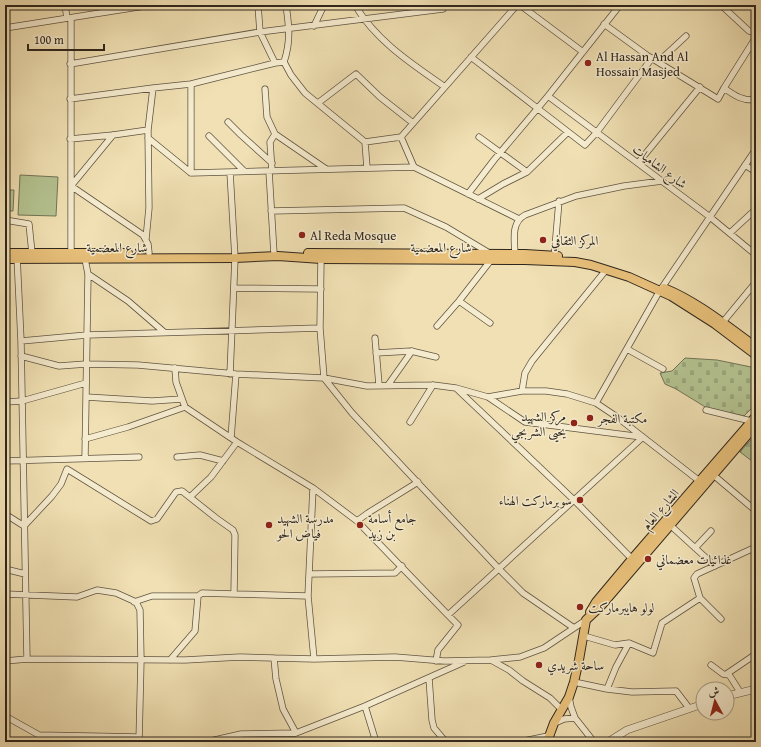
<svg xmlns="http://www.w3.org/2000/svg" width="761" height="747" font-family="'Gentium Book Plus',Amiri,serif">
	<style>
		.green { fill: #b4c391; stroke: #727457 }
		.cemetery { fill: url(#cemetery-stones); stroke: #727457 }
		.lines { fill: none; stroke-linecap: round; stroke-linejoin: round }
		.minor-casing { stroke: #5f5442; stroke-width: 7 }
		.tertiary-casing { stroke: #5f5442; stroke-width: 8 }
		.primary-casing { stroke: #2f261d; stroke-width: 10 }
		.minor { stroke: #f5ebce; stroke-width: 5.5 }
		.tertiary { stroke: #f5ebce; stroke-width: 7 }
		.primary { stroke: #e8c07a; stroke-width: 8 }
		.poi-dot { fill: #8f2418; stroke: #f5ebce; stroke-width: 1.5 }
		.labels { text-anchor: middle; stroke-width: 3; stroke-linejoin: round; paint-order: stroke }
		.poi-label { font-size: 13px; fill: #2f261d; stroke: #f5ebce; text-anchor: start }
		.street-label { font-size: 13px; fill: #2f261d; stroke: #f5ebce }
	</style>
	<defs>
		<pattern id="cemetery-stones" width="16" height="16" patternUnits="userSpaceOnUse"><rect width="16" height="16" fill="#b4c391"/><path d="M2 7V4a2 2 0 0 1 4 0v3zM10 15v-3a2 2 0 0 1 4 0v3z" fill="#9ba77d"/></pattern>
	</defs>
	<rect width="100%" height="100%" fill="#f0e0b3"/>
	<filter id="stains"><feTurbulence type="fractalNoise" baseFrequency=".005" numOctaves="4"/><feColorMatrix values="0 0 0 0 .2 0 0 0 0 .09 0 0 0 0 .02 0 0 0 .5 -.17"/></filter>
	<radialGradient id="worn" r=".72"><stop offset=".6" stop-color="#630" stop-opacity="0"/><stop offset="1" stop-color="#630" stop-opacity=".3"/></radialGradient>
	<!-- green -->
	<path class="green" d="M20 175 58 177 56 216 18 215Z
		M5 190H14L13 211H5Z"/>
	<!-- cemetery -->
	<path class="cemetery" d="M685 358 717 360 756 368V404L744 416 707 408 676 389 665 384 660 373 672 371Z
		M756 434V464L740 452Z"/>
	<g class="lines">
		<!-- minor casing -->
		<g class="minor-casing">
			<path id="minor" d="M65 5 67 18
				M258 5 260 32 275 63
				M286 5C289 26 291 41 284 62L291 75 305 93 365 142
				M355 5C376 41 412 64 445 87
				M520 5 583 52
				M721 5 749 31 756 32
				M604 24 648 56 718 99 724 88C735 96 743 101 756 100
				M314 26 324 5
				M5 28 151 5
				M471 57 585 145 597 132 652 58
				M658 62 686 36
				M70 64 260 32 443 9
				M724 88 756 37
				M265 89 267 117 275 134 326 169
				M548 96 710 217 756 255
				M70 99 153 88
				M318 103 356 74 380 97 413 123
				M228 122 241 135 272 163
				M113 135 71 186 143 235 148 244 149 253
				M209 136 244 171
				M401 137 414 167 519 219
				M479 137 527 172
				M148 138 191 173 414 167
				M70 139 113 135 148 130
				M638 163 700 87
				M745 165 756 172
				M367 168 365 142 401 137 517 5
				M269 171 274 254
				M272 171 270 142 275 134
				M230 172 235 258 230 374
				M191 173V84
				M468 194 494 160 548 96 620 5
				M478 199 503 184 527 172 568 132
				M271 211 404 208 446 227 491 254
				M5 220 29 224 32 253
				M730 233 756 209
				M146 239 149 208 148 130 153 88 191 84 275 63 284 62
				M71 255V18
				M17 256 21 341 27 659
				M515 256C515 242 510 223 525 215L576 196 624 186 662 181
				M321 259 320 328 324 378 352 413 499 569 523 593 574 628
				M554 259 559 201
				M88 274 128 301 164 332
				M234 288 321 289
				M459 301 490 323
				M723 322 756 282
				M437 326 459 301 491 260
				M375 338 379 385
				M21 341 87 335 320 328
				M627 349 663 369
				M376 353 411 351 436 357
				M21 356 59 366 86 364 138 365 236 374 324 378 367 386 433 385 456 388 488 397 522 391H546L567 394 596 403 617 417 702 483
				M175 368 176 382 185 407 237 442 313 488 357 521 448 615 643 437
				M388 385 412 351
				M457 389 574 500 633 560
				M522 391 525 373 532 361 606 270
				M86 397 152 401 182 399
				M488 397 525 422 642 437
				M5 402 22 401 86 383
				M596 403 659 292 756 149
				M706 410 751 421
				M410 422 433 385
				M231 438 236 374
				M85 439 128 427 185 407
				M177 457 200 455 223 461
				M85 458 88 274 85 259
				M5 461 139 457
				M711 473 756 511
				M190 497 211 477 237 442
				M5 514 24 526 52 496 61 484 67 469 151 521 157 519 176 492 182 491 216 518 233 530 235 535 234 594 308 596 314 659
				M357 521 368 513 418 482
				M670 525 715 566
				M695 548 711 531
				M5 569 25 574
				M309 574 395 573 402 566
				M5 594 77 597 97 590 116 593 136 602 140 610 141 660 139 742
				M308 596 313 488
				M700 598 721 619
				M134 602 152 596H198
				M584 636 615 645 629 643
				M274 658 276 679 283 709 296 733
				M170 660 195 631 198 596 202 593 234 594
				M491 660 520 657 544 648 586 620
				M5 661 27 659 185 660 240 657 314 659 395 657 444 661 491 660 509 670 523 681 550 698 562 710
				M436 661 438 650 458 625 448 615
				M711 665 723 674 729 675
				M429 678 432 720 434 728 446 742
				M574 682 607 689 632 692 676 691 689 708
				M607 689 616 667 629 643 653 653 662 623 700 598 694 578 697 574 756 547
				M740 692 728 673 756 654
				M569 697 571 707 575 718
				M365 706 376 742
				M5 716 39 735 139 737
				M555 723 564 719 575 718 594 742
				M206 742 241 734 296 733 365 706 464 662
				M519 742 548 736"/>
		</g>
		<!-- tertiary casing -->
		<g class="tertiary-casing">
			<path id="tertiary" d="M727 696 756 689
				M608 742 627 730 703 704"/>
		</g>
		<!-- primary casing -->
		<g class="primary-casing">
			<path id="primary" d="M5 253H128
				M308 253 525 254 558 256
				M5 259 235 258 278 256 321 259 525 260 575 262 591 265 629 277 671 296 715 324 756 355
				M664 288C698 302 727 326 756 347
				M590 612 596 602 632 559 756 416
				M547 742 554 723 569 697 574 682 579 660 586 620 601 606 756 425"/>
		</g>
		<!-- minor -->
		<use href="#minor" class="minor"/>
		<!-- tertiary -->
		<use href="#tertiary" class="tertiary"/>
		<!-- primary -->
		<use href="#primary" class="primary"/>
	</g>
	<!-- markers -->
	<g class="poi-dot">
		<circle cx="588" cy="63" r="4"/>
		<circle cx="302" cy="235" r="4"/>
		<circle cx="543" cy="240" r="4"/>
		<circle cx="590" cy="418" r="4"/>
		<circle cx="574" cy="423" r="4"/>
		<circle cx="580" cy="500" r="4"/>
		<circle cx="269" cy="525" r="4"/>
		<circle cx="360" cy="525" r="4"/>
		<circle cx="648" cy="559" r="4"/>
		<circle cx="580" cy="607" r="4"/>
		<circle cx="539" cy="665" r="4"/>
	</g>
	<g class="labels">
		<!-- poi labels -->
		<g class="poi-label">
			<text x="596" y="61">Al Hassan And Al<tspan x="596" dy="15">Hossain Masjed</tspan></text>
			<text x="310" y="240">Al Reda Mosque</text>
			<text x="551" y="245">المركز الثقافي</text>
			<text x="566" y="421" text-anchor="end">مركز الشهيد<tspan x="566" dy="15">يحيى الشربجي</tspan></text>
			<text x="598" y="423">مكتبة الفجر</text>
			<text x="572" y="505" text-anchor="end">سوبرماركت الهناء</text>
			<text x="277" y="523">مدرسة الشهيد<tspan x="277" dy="15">فياض الحو</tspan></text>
			<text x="368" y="523">جامع أسامة<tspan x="368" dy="15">بن زيد</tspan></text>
			<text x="656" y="564">غذائيات معضماني</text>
			<text x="588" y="612">لولو هايبرماركت</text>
			<text x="547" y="670">ساحة شريدي</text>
		</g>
		<!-- street labels -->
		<g class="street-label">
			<text transform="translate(660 166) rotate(37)" y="5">شارع الشاميات</text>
			<text x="117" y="252">شارع المعضمية</text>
			<text x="441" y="252">شارع المعضمية</text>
			<text transform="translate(660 509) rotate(-49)" y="5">الشارع العام</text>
		</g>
	</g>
	<!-- margin -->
	<rect width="761" height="747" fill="none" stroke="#f0e0b3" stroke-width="20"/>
	<rect x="6" y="6" width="749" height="735" fill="none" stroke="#2f261d" stroke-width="2"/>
	<rect x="10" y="10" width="741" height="727" fill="none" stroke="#2f261d"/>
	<!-- north arrow -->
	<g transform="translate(715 701) rotate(353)"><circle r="19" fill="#f5ebce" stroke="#a69c87"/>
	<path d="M0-3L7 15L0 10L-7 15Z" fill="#8f2418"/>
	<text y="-6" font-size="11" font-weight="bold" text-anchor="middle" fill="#2f261d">ش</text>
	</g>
	<!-- scale -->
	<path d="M28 44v6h76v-6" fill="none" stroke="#2f261d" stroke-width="2"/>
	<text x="34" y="44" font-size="12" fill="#2f261d" stroke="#f5ebce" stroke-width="3" paint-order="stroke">100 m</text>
	<rect width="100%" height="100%" filter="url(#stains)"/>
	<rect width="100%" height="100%" fill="url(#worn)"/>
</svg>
